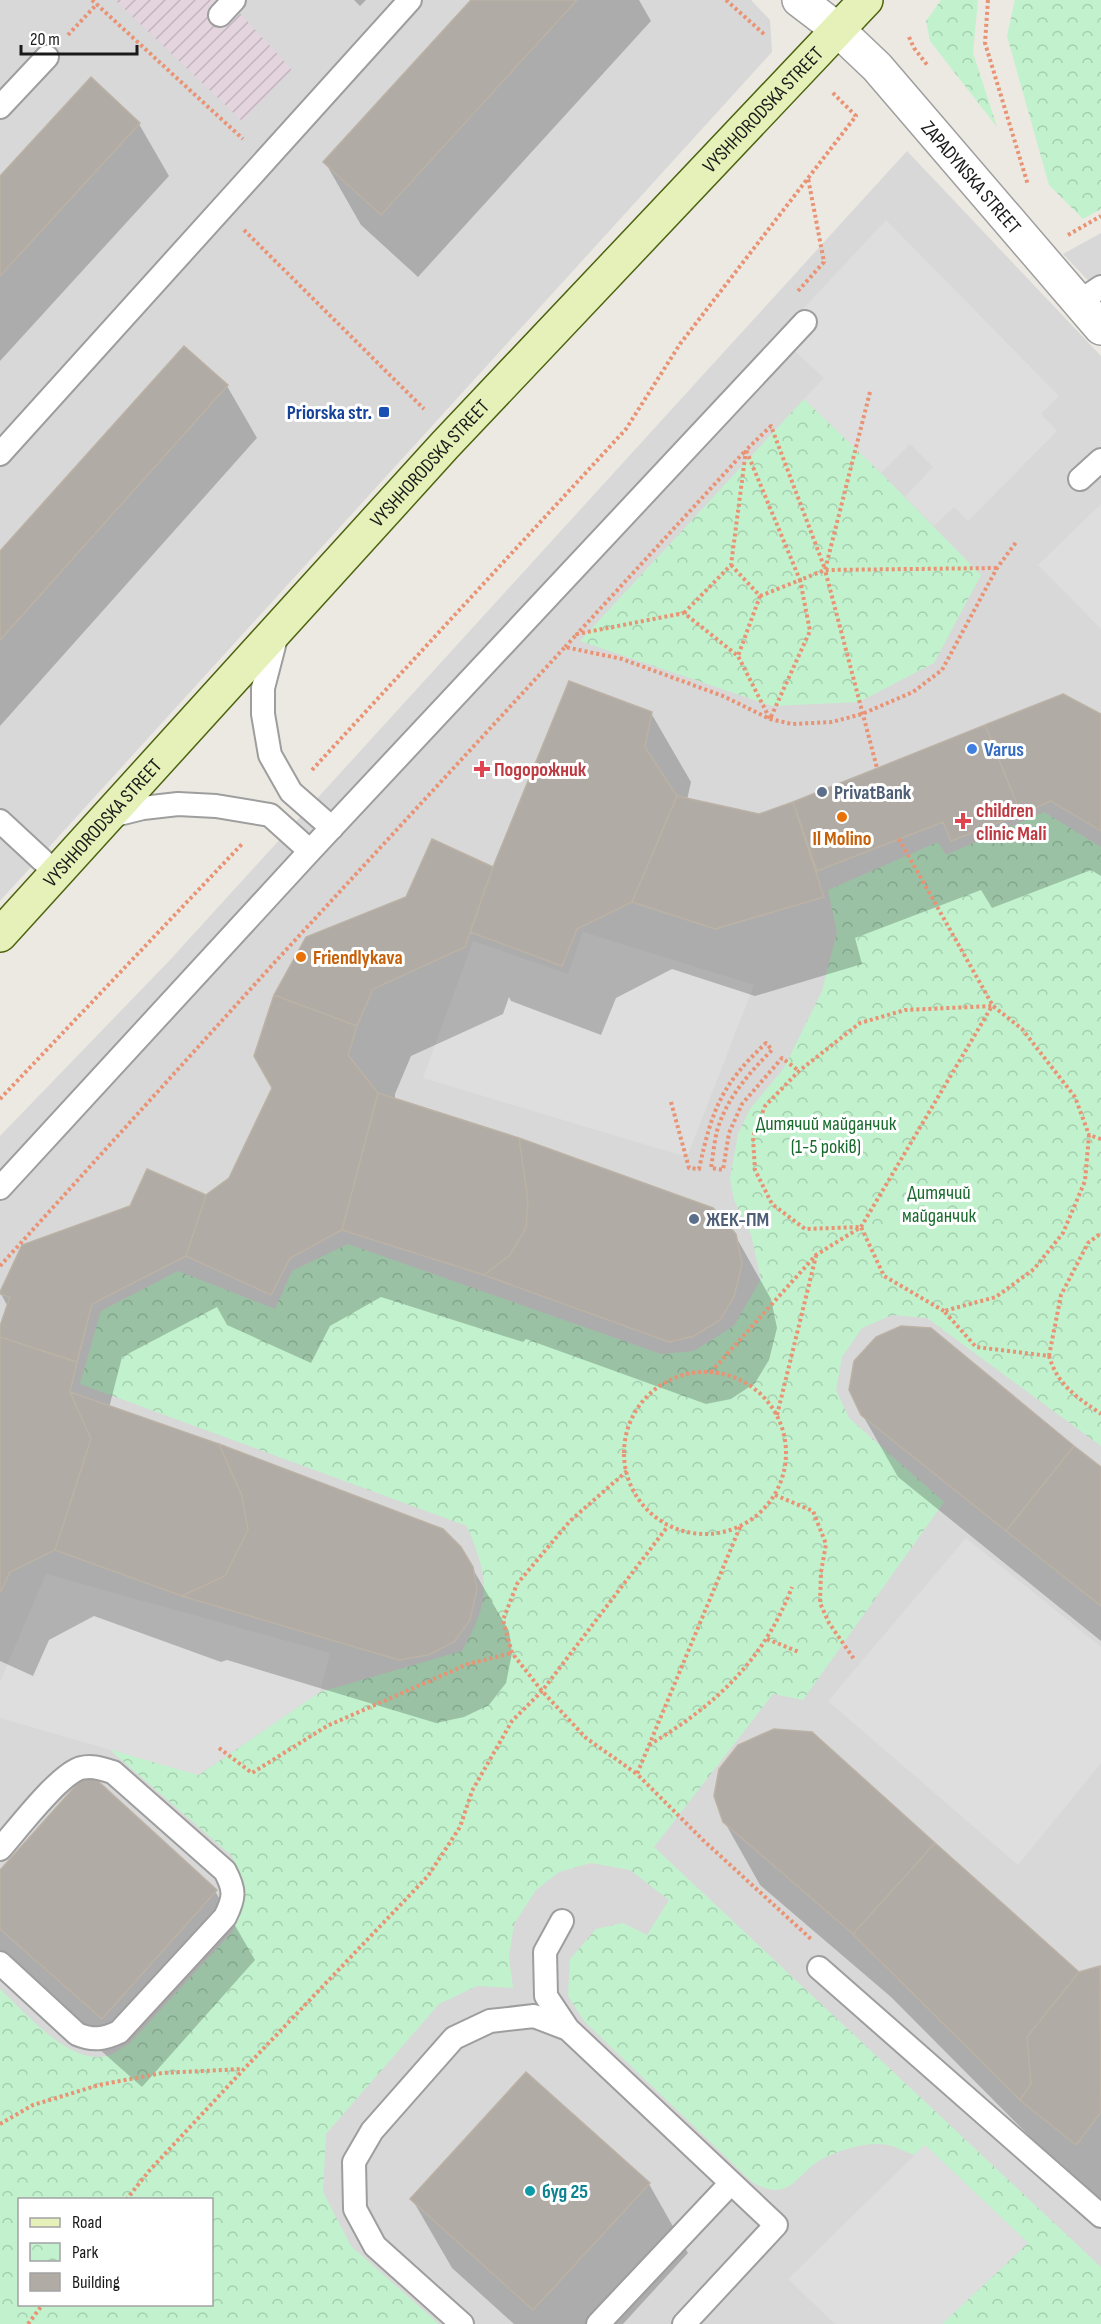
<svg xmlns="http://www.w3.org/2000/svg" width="1101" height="2324" font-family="'Sofia Sans Condensed',sans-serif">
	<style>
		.residential { fill: #d8d8d8; fill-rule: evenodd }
		.industrial { fill: url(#industrial-furrows) }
		.park { fill: url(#park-crowns); fill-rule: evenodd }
		.parking { fill: #dedede }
		.shadow { fill: #0003 }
		.building { fill: #b0aba4; stroke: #bbb2a5; stroke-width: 1.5 }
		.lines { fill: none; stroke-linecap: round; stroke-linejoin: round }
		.service-casing { stroke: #9e9e9e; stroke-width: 26 }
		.minor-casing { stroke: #9e9e9e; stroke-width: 36 }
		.secondary-casing { stroke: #4d6310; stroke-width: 36 }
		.path { stroke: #e99274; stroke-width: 4; stroke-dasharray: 3 3; stroke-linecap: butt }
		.service { stroke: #fff; stroke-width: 22 }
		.minor { stroke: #fff; stroke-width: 33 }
		.secondary { stroke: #e6f1b9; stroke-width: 33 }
		.transit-dot { fill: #1a4fb4; stroke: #fff; stroke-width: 2 }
		.shop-dot { fill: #3f7fe0; stroke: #fff; stroke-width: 2 }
		.health-dot { fill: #e0444e; stroke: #fff; stroke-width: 2 }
		.service-dot { fill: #5c6f8a; stroke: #fff; stroke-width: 2 }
		.food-dot { fill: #e8710a; stroke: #fff; stroke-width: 2 }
		.culture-dot { fill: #0f9aa8; stroke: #fff; stroke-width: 2 }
		.labels { text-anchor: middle; stroke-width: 6; stroke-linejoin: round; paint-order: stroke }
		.street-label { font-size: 20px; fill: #1a1a1a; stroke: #fff }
		.transit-label { font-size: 20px; font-weight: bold; fill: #164399; stroke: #fff; text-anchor: end }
		.shop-label { font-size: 20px; font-weight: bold; fill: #366cbe; stroke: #fff; text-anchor: start }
		.health-label { font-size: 20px; font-weight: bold; fill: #be3a42; stroke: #fff; text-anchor: start }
		.service-label { font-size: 20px; font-weight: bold; fill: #4e5e75; stroke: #fff; text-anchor: start }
		.food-label { font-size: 20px; font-weight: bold; fill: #c56008; stroke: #fff }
		.park-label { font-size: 20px; fill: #176a2b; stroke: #fff }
		.culture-label { font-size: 20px; font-weight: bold; fill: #0d838f; stroke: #fff; text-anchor: start }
	</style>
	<defs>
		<pattern id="industrial-furrows" width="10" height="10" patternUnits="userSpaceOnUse" patternTransform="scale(1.5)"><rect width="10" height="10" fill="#e3d4de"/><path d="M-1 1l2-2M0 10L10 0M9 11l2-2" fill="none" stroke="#c2b5be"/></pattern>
		<pattern id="park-crowns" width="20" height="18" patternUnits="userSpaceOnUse" patternTransform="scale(1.5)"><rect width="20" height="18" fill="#c1f2cd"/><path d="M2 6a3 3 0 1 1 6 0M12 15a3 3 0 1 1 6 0" fill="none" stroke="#a5cfaf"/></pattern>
	</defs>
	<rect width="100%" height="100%" fill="#ebe9e1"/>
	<!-- residential -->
	<path class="residential" d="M0 0H751L770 20 772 52 0 901Z
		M907 151 1101 356V2324H0V1136L169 961ZM20 2200H212V2304H20Z
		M1101 233V294L1063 254Z"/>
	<!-- industrial -->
	<path class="industrial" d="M115 0H228L292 70 242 121Z"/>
	<!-- park -->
	<path class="park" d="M941 0H978L973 53 997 127 930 41 926 21Z
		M1015 0H1101V209L1083 219 1049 185 1007 36Z
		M804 399 881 473 981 575 934 663 859 702 772 706 580 641Z
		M1044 812 1101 847V1446L927 1318 892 1315 862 1328 842 1357 836 1390 849 1418 944 1502 803 1700 773 1694 654 1847 1101 2267V2324H942L1028 2243 925 2145 914 2155C906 2152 897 2147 888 2145 868 2141 843 2149 824 2158 797 2171 792 2205 752 2182L584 2021 568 1996 570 1959 596 1929 623 1923 647 1935 669 1900 630 1870 591 1863 559 1872 536 1890 514 1924 509 1957 513 1988 477 1986 439 2004 326 2134 323 2192 351 2246 439 2324H0V1989C26 2013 71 2068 110 2055 117 2052 124 2046 130 2043L233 1931C248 1899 247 1888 232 1856L109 1749 199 1775 320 1692 462 1651C492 1598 489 1580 467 1526L80 1384 101 1311 178 1271 275 1309 292 1271 348 1244 661 1354 694 1351 734 1326 761 1279 751 1235 734 1200 730 1178 738 1134 750 1109 784 1068 822 991 837 932 828 890 938 842 946 855ZM20 2200H212V2304H20Z"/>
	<!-- parking -->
	<path class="parking" d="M886 220 1059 396 1041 414 1057 431 968 521 954 507 934 526 905 497 933 467 910 444 881 473 804 399 824 378 778 336Z
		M1101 504V629L1038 565Z
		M583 932 754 985 687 1157 423 1078 473 941 568 974Z
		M966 1538 1101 1647V1763L1018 1865 828 1701Z
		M46 1574 330 1653 320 1692 198 1775 0 1718V1682Z
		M925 2145 1028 2243 942 2324H835L788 2279Z"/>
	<!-- shadow -->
	<path class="shadow" d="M354 0H366L360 6Z
		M473 0H639L651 21 418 277 361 225 325 162Z
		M139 124 169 176 0 361V179Z
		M227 386 257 438 0 726V553Z
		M1063 696 1101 715V876L1091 870 992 908 981 890 855 938 862 964 755 996 672 969 616 998 601 1035 511 1001 509 997 503 1014 411 1056 395 1094V1100L735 1235 771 1299 777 1328 769 1360 755 1383 731 1399 706 1404 526 1339 523 1342 381 1297 330 1326 311 1363 227 1325 217 1307 122 1357 109 1408 460 1547 509 1631 512 1653 506 1683 489 1705 464 1717 436 1723 227 1660 221 1662 94 1616 49 1640 33 1676 0 1661V1331L8 1307 1 1294 206 1197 230 1179 274 1088 256 1056 493 869 651 713 691 782 687 800 759 816Z
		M862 1414 1101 1469V1641L898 1477Z
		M724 1821 1079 1974 1101 1966V2200L1062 2169 891 1997 760 1885Z
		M0 1873 215 1891 255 1960 142 2087 12 1972 0 1950Z
		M649 2184 688 2253 623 2324H514L452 2268 412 2199Z"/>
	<!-- building -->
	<path class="building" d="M471 0H577L381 215 323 162Z
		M91 77 140 123 0 276V176Z
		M184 346 228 385 0 640V551Z
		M569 681 652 712 645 747 677 796 632 902 577 929 562 966 470 932 493 867Z
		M1063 694 1101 714V831L1051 801 1021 814 985 725Z
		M985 725 1021 814 951 841 943 822 817 871 793 802Z
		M677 796 759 814 793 802 824 897 715 929 632 902Z
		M432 839 493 867 465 947 373 989 357 1026 274 995 306 937 406 897Z
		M274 995 357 1026 348 1055 378 1093 342 1230 290 1258 271 1295 186 1256 206 1195 229 1178 272 1088 254 1056Z
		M378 1093 519 1138 528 1201 526 1228 510 1255 484 1275 342 1230Z
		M519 1138 713 1208 736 1234 742 1264 734 1297 720 1320 694 1336 669 1342 484 1275 510 1255 526 1228 528 1201Z
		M147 1169 206 1195 186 1256 92 1304 77 1362 0 1337V1326L10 1297 0 1294V1292L22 1245 130 1206Z
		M901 1326 931 1328 1074 1446 1006 1531 861 1415 849 1390 854 1361 876 1337Z
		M0 1337 77 1362 70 1392 91 1439 55 1550 10 1572 0 1593Z
		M70 1392 219 1444 242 1496 248 1530 225 1576 182 1596 55 1550 91 1439Z
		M219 1444 443 1529 461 1547 473 1567 477 1589 470 1620 454 1642 428 1655 399 1660 182 1596 225 1576 248 1530 242 1496Z
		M1074 1446 1101 1467V1606L1006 1531Z
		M774 1729 812 1732 935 1843 853 1934 723 1822 714 1796 719 1769 738 1745Z
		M88 1772 217 1890 102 2019 0 1929V1870Z
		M935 1843 1079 1972 1027 2037 1031 2084 1020 2100 853 1934Z
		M1100 1966 1101 2112 1076 2145 1020 2100 1031 2084 1027 2037 1079 1972Z
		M526 2072 650 2183 533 2310 410 2199Z"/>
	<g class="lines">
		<!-- service casing -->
		<g class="service-casing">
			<path id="service" d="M220 15 234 0
				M0 107 47 57
				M1077 303 1101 287
				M0 454 410 0
				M1080 479 1101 460
				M277 634 263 688V714L270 755 291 792 332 828
				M107 817 143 808 178 804 216 806 270 815 310 851
				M0 821 55 872
				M0 1188 310 851 805 322
				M0 1849C17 1830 59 1774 81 1768 93 1765 102 1769 113 1772L225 1871C235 1890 235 1897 225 1917L119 2032C104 2039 93 2041 77 2034L0 1963
				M562 1921 545 1952 546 1996 568 2029
				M819 1968 1101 2216
				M462 2324 375 2246 355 2209 354 2162 372 2131 454 2038 490 2021 534 2016 568 2029 776 2225 684 2324
				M598 2324 731 2183"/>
		</g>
		<!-- minor casing -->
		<g class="minor-casing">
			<g id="minor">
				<path id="s1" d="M799 0 837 29 877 67 1101 328"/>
			</g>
		</g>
		<!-- secondary casing -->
		<g class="secondary-casing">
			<g id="secondary">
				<path id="s2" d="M0 935 445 445 866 0"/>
			</g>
		</g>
		<!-- path -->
		<path class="path" d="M92 0 243 139
			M726 0 766 36
			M988 0 985 43 1028 185
			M68 35 97 4
			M909 37 914 48 928 66
			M244 230 424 409
			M1068 235 1101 216
			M798 291 824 262 808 178
			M870 392 825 570 877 768
			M731 565 760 596 738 656
			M760 596 800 580 746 450 771 426 825 569
			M684 613 731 565 746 450 577 634 684 613 738 656 770 719 810 631 800 580 825 570 997 568
			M565 647 577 634
			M312 770 626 429 680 344 856 116 831 91
			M899 839 993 1006 1022 1029 1075 1097 1089 1135
			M0 1099 243 843
			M671 1102 689 1168 699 1169C712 1110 721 1085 766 1043L772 1050C749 1073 726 1099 717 1131 714 1143 713 1156 711 1168L723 1170 729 1133 742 1104 782 1058 799 1071
			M1101 1139 1089 1135 1085 1181 1063 1233 1034 1269 996 1297 944 1311 976 1347 1049 1356C1058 1386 1077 1397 1101 1414
			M0 1266 275 962 565 647 622 659 723 696 770 719 792 724 832 722 862 714 913 692 942 670 997 568 1017 541
			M944 1311 884 1276 861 1227 805 1229 772 1204 755 1170 753 1137 765 1106 799 1071 860 1023 905 1010 993 1006
			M1049 1356 1061 1295 1088 1243 1101 1233
			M711 1372 816 1255 861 1227 992 1006
			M624 1453a81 81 0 1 1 162 0a81 81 0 1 1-162 0Z
			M777 1415 816 1256
			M627 1471 570 1521 517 1584 503 1620 512 1653 542 1691 586 1738 637 1774
			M775 1495 813 1511 826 1544 821 1572 820 1603 829 1623 854 1659
			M740 1527 637 1774 703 1840 811 1939
			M767 1639 799 1652
			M649 1745C716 1705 764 1660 792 1587
			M219 1748 252 1773 327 1726 468 1664 512 1653
			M0 2124 33 2105 99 2085 162 2073 243 2069
			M126 2200 149 2171 244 2069 428 1876 460 1827 472 1791 512 1721 542 1691 668 1526
			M28 2324 43 2304"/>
		<!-- service -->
		<use href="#service" class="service"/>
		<!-- minor -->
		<use href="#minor" class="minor"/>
		<!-- secondary -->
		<use href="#secondary" class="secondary"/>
	</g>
	<!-- markers -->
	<rect class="transit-dot" x="378" y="406" width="12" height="12" rx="3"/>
	<circle class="shop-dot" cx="972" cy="749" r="6"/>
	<g class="health-dot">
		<path d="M479 760h6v6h6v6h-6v6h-6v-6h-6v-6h6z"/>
		<path d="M960 812h6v6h6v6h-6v6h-6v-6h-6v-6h6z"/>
	</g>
	<g class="service-dot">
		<circle cx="822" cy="792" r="6"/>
		<circle cx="694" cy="1219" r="6"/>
	</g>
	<g class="food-dot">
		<circle cx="842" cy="817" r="6"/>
		<circle cx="301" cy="957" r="6"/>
	</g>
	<circle class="culture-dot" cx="530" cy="2191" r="6"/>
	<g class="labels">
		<!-- street labels -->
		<g class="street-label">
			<text dy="7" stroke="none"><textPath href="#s2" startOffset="1124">VYSHHORODSKA STREET</textPath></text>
			<text dy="7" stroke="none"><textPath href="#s1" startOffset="248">ZAPADYNSKA STREET</textPath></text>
			<text dy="7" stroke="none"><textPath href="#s2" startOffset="638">VYSHHORODSKA STREET</textPath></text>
			<text dy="7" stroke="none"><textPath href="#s2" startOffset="152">VYSHHORODSKA STREET</textPath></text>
		</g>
		<!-- transit labels -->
		<g class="transit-label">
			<text x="372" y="419">Priorska str.</text>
		</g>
		<!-- shop labels -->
		<g class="shop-label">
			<text x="984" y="756">Varus</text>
		</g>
		<!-- health labels -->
		<g class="health-label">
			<text x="494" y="776">Подорожник</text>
			<text x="976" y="817">children<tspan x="976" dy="23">clinic Mali</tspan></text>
		</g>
		<!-- service labels -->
		<g class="service-label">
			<text x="834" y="799">PrivatBank</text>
			<text x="706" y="1226">ЖЕК-ПМ</text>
		</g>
		<!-- food labels -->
		<g class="food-label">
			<text x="842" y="845">Il Molino</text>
			<text x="313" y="964" text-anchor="start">Friendlykava</text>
		</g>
		<!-- park labels -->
		<g class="park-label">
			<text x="826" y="1130">Дитячий майданчик<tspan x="826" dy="23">(1-5 років)</tspan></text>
			<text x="939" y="1199">Дитячий<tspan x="939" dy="23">майданчик</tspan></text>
		</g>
		<!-- culture labels -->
		<g class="culture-label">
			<text x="542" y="2198">буд 25</text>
		</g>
	</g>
	<!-- legend -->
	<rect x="18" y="2198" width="195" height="108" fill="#ffffff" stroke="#a3a3a3" stroke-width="1.5"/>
	<rect x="30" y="2218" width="30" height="9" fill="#e6f1b9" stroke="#a3a3a3" stroke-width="1.5"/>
	<text x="72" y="2228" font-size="18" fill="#1a1a1a">Road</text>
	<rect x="30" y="2243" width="30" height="18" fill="url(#park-crowns)" stroke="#a3a3a3" stroke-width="1.5"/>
	<text x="72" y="2258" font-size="18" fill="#1a1a1a">Park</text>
	<rect x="30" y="2273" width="30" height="18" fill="#b0aba4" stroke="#a3a3a3" stroke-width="1.5"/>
	<text x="72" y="2288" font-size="18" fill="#1a1a1a">Building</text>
	<!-- scale -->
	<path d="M21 45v9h116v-9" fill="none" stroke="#1a1a1a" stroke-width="3"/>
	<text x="30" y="45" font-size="18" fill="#1a1a1a" stroke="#ffffff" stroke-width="4.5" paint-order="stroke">20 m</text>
</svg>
